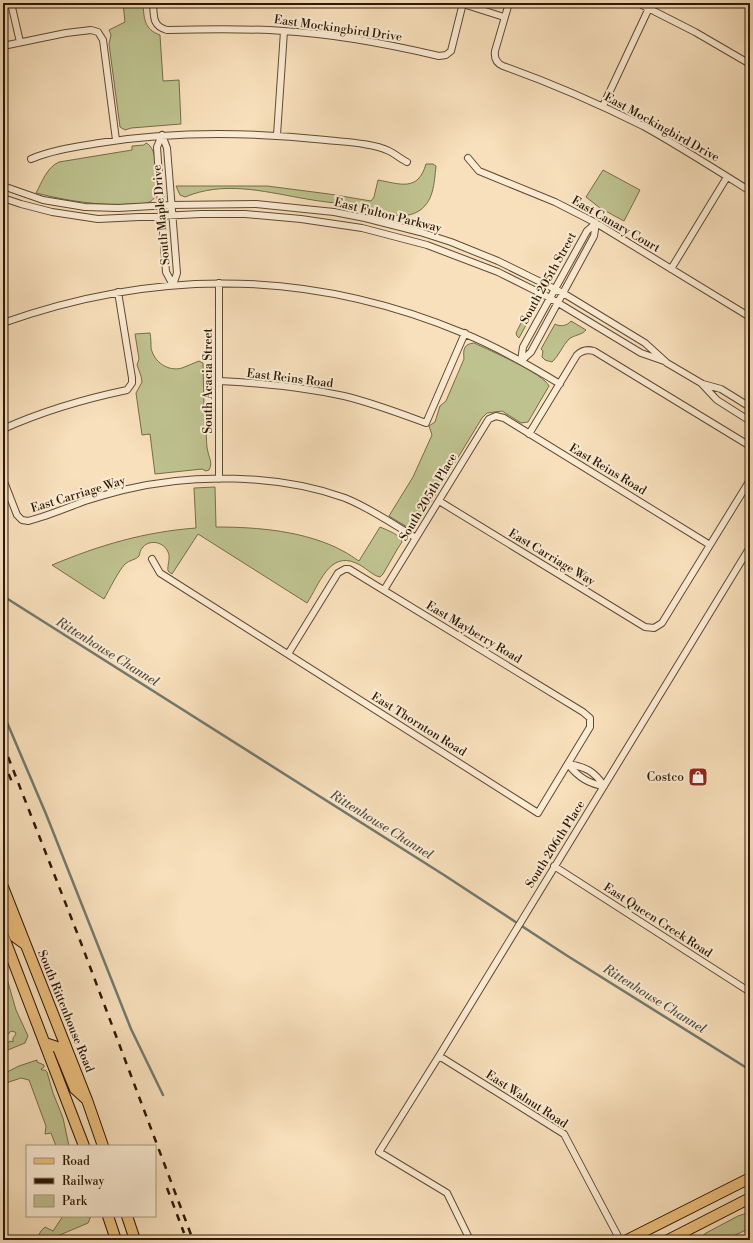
<svg xmlns="http://www.w3.org/2000/svg" width="753" height="1243" font-family="'Libre Bodoni',serif">
	<style>
		.green { fill: #bec28f; stroke: #766c4a }
		.lines { fill: none; stroke-linecap: round; stroke-linejoin: round }
		.stream { stroke: #71796f; stroke-width: 2.5 }
		.street-casing { stroke: #604932; stroke-width: 8 }
		.primary-casing { stroke: #2d1704; stroke-width: 12 }
		.street { stroke: #faebd3; stroke-width: 6 }
		.primary { stroke: #ecc07e; stroke-width: 10 }
		.rail { stroke: #2d1704; stroke-width: 2.5; stroke-dasharray: 7 7; stroke-linecap: butt }
		.labels { text-anchor: middle; stroke-width: 4; stroke-linejoin: round; paint-order: stroke }
		.street-label { font-size: 12px; fill: #2d1704; stroke: #faebd3 }
		.poi-label { font-size: 12px; fill: #2d1704; stroke: #faebd3; text-anchor: end }
		.water-label { font-size: 13px; font-style: italic; fill: #555043; stroke: #faebd3 }
	</style>
	<rect width="100%" height="100%" fill="#f8e0bc"/>
	<filter id="stains"><feTurbulence type="fractalNoise" baseFrequency=".005" numOctaves="4"/><feColorMatrix values="0 0 0 0 .2 0 0 0 0 .09 0 0 0 0 .02 0 0 0 .5 -.17"/></filter>
	<radialGradient id="worn" r=".72"><stop offset=".6" stop-color="#630" stop-opacity="0"/><stop offset="1" stop-color="#630" stop-opacity=".3"/></radialGradient>
	<!-- green -->
	<path class="green" d="M123 3H143C144 19 144 29 160 35L163 81 179 80 181 124 131 128 125 130 120 127 109 44 111 35 109 30 125 22Z
		M146 143C159 148 156 183 157 195 155 197 153 200 150 202 145 204 138 204 132 204 99 206 68 201 36 193 42 182 47 167 59 162L132 150V146L144 145Z
		M426 164H433L436 166C434 183 434 203 417 212 400 221 379 211 361 207 341 203 321 202 301 198 262 191 223 181 185 197L180 195 176 186H267L329 194 371 201 374 197 378 180C400 184 418 192 426 164Z
		M603 170 640 190 624 221 600 208 586 197Z
		M528 312 532 314 519 338 517 336 516 333 526 313Z
		M571 321 586 330C582 335 574 335 569 339 562 346 559 356 552 362L545 360 542 357 543 351 541 349 555 324C560 327 567 326 571 321Z
		M150 333C151 338 151 343 151 348 154 362 168 372 182 368 188 366 193 363 199 361L203 363 204 406 207 407C207 418 205 443 208 452 209 458 213 463 209 470L206 471 202 469 155 474 150 434 142 435 136 393 142 382 141 376 137 365 139 359 135 334Z
		M474 343C489 350 544 374 549 386L528 422 521 423 502 411 487 413 482 418 417 525 414 527H407L389 516 413 477 432 435 429 426 435 422 440 406 446 401 464 359C463 349 464 344 474 343Z
		M215 487 216 527C258 527 306 531 343 551 349 554 354 558 359 561L380 527C387 530 401 535 402 542L398 548 383 574 380 577C373 576 364 566 356 563 329 551 319 585 307 603L198 534 172 574 168 571C167 565 171 558 168 552 164 542 150 539 143 547 140 550 140 553 139 556 136 560 129 560 125 564 119 570 109 590 104 599L52 565C100 545 144 532 196 528L194 488Z
		M3 965 16 1010 28 1036 25 1043 3 1052V1047L10 1041 13 1042V1038L16 1034 15 1032 11 1031 3 1040C3 1033 6 1026 3 1019Z
		M37 1060V1062L44 1065V1067L41 1069 42 1070H45L47 1072 53 1093 63 1118 69 1146H56L51 1133 45 1134 46 1126 29 1080 21 1078 3 1084V1074L19 1066Z
		M750 1212V1228L725 1240H697L706 1233 738 1216Z
		M63 1216H91L88 1223 48 1240H36L41 1231 45 1227 53 1231Z"/>
	<g class="lines">
		<!-- stream -->
		<path class="stream" d="M3 596 444 875 566 955 750 1070
			M3 713 46 814 131 1029 163 1095"/>
		<!-- street casing -->
		<g class="street-casing">
			<path id="street" d="M11 3 20 42
				M153 3C154 16 152 26 167 30 206 29 244 28 283 31 336 34 388 44 439 56L446 55 451 51 463 3
				M509 3 495 51C494 58 496 63 503 66 551 83 597 103 643 126 679 146 715 169 750 191
				M638 3 695 32 750 64
				M463 4 504 17
				M3 46 66 33 91 30 98 32 103 40 116 140
				M603 106 649 8
				M162 135 157 147 161 205 166 272 173 285
				M162 135 167 148 177 273 173 285
				M277 135 284 31
				M468 158 479 171 555 202 596 223 750 317
				M31 159C52 150 76 147 99 143 175 131 250 132 326 140 344 142 373 143 389 151 395 154 401 159 407 162
				M3 186 43 200 85 207 118 208 170 205 256 204 334 212 365 218 420 232 451 242 498 261 563 293 645 343 667 363 701 383 717 400 750 421
				M3 198 21 204 52 212 98 219 201 214H245L301 219 362 228 427 245 498 272 550 298 641 353 664 361
				M671 269 727 177
				M219 283V479
				M3 323C157 268 312 270 463 333 497 347 529 365 560 384
				M521 361 523 347 587 231 596 223
				M521 361 531 352 594 236 596 223
				M219 381C262 383 303 387 344 396 373 403 399 413 426 423L465 333
				M703 384 721 389 750 407
				M3 429C43 411 84 399 127 390L132 383V378L118 292
				M529 434 577 355C582 350 587 349 594 351L750 446
				M3 479 17 515 22 520 28 521C48 516 66 508 85 501 97 497 111 493 123 490 192 473 278 474 345 498 370 508 393 524 416 538
				M439 501 645 627 654 628 662 623 750 480
				M152 559 160 573 538 813 590 727V718L583 712 349 569H345L338 573 288 654
				M384 590 487 422 489 419 496 416 504 418 710 545
				M568 764C586 767 594 771 604 786
				M568 764C577 776 588 784 604 786
				M554 866 750 992
				M439 1056 564 1134 620 1240
				M470 1240 447 1193 379 1152 439 1056 750 547"/>
		</g>
		<!-- primary casing -->
		<g class="primary-casing">
			<path id="primary" d="M3 887 87 1100 103 1146
				M3 909 15 937 26 945
				M3 935 84 1146
				M45 1043 57 1047 59 1050 75 1089 86 1099
				M108 1216 116 1240
				M127 1216 135 1240
				M627 1240 750 1178
				M668 1240 750 1198"/>
		</g>
		<!-- street -->
		<use href="#street" class="street"/>
		<!-- primary -->
		<use href="#primary" class="primary"/>
		<!-- rail -->
		<path class="rail" d="M3 744 78 935 193 1240
			M3 761 12 782
			M167 1188 184 1233"/>
	</g>
	<!-- icons -->
	<defs>
		<g id="shop-square" transform="scale(1)"><rect x="-9" y="-9" width="18" height="18" rx="4" fill="#8f2418" stroke="#faebd3"/><path d="M-5-2.5h2.3a2.7 3.5 0 0 1 5.4 0H5L5.5 6h-11ZM-1.5-2.5h3a1.5 2.3 0 0 0-3 0Z" fill="#fff"/></g>
	</defs>
	<g fill-rule="evenodd">
		<use href="#shop-square" x="698" y="777"/>
	</g>
	<g class="labels">
		<!-- street labels -->
		<g class="street-label">
			<text transform="translate(338 28) rotate(8)" y="4">East Mockingbird Drive</text>
			<text transform="translate(662 127) rotate(29)" y="4">East Mockingbird Drive</text>
			<text transform="translate(161 215) rotate(-95)" y="4">South Maple Drive</text>
			<text transform="translate(388 215) rotate(14)" y="4">East Fulton Parkway</text>
			<text transform="translate(616 224) rotate(30)" y="4">East Canary Court</text>
			<text transform="translate(548 278) rotate(-61)" y="4">South 205th Street</text>
			<text transform="translate(290 378) rotate(7)" y="4">East Reins Road</text>
			<text transform="translate(208 381) rotate(-90)" y="4">South Acacia Street</text>
			<text transform="translate(608 469) rotate(31)" y="4">East Reins Road</text>
			<text transform="translate(78 494) rotate(-17)" y="4">East Carriage Way</text>
			<text transform="translate(428 497) rotate(-59)" y="4">South 205th Place</text>
			<text transform="translate(552 557) rotate(31)" y="4">East Carriage Way</text>
			<text transform="translate(474 632) rotate(31)" y="4">East Mayberry Road</text>
			<text transform="translate(419 724) rotate(32)" y="4">East Thornton Road</text>
			<text transform="translate(555 844) rotate(-58)" y="4">South 206th Place</text>
			<text transform="translate(658 920) rotate(33)" y="4">East Queen Creek Road</text>
			<text transform="translate(66 1011) rotate(68)" y="4">South Rittenhouse Road</text>
			<text transform="translate(527 1099) rotate(33)" y="4">East Walnut Road</text>
		</g>
		<!-- poi labels -->
		<g class="poi-label">
			<text x="684" y="781">Costco</text>
		</g>
		<!-- water labels -->
		<g class="water-label">
			<text transform="translate(108 651) rotate(32)" y="5">Rittenhouse Channel</text>
			<text transform="translate(382 824) rotate(32)" y="5">Rittenhouse Channel</text>
			<text transform="translate(655 998) rotate(32)" y="5">Rittenhouse Channel</text>
		</g>
	</g>
	<!-- margin -->
	<rect width="753" height="1243" fill="none" stroke="#f8e0bc" stroke-width="16"/>
	<rect x="4" y="4" width="745" height="1235" fill="none" stroke="#2d1704" stroke-width="2"/>
	<rect x="8" y="8" width="737" height="1227" fill="none" stroke="#2d1704"/>
	<!-- legend -->
	<rect x="26" y="1145" width="130" height="72" fill="#faebd3" stroke="#a89680"/>
	<rect x="34" y="1158" width="20" height="6" fill="#ecc07e" stroke="#a89680"/>
	<text x="62" y="1165" font-size="12" fill="#2d1704">Road</text>
	<rect x="34" y="1178" width="20" height="6" fill="#2d1704" stroke="#a89680"/>
	<text x="62" y="1185" font-size="12" fill="#2d1704">Railway</text>
	<rect x="34" y="1195" width="20" height="12" fill="#bec28f" stroke="#a89680"/>
	<text x="62" y="1205" font-size="12" fill="#2d1704">Park</text>
	<rect width="100%" height="100%" filter="url(#stains)"/>
	<rect width="100%" height="100%" fill="url(#worn)"/>
</svg>
